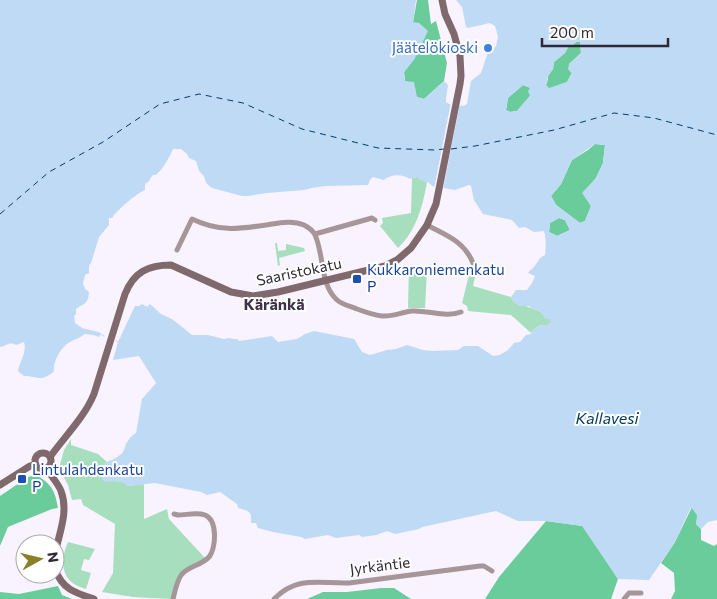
<svg xmlns="http://www.w3.org/2000/svg" width="717" height="599" font-family="Commissioner,sans-serif">
	<style>
		.green { fill: #a6debe }
		.forest { fill: #6bcc9b }
		.water { fill: #bfdaf5; fill-rule: evenodd }
		.pier { fill: #f8f3ff }
		.lines { fill: none; stroke-linecap: round; stroke-linejoin: round }
		.stream { stroke: #bfdaf5; stroke-width: 1 }
		.ferry { stroke: #053c65; stroke-width: 1; stroke-dasharray: 6 5; stroke-linecap: butt }
		.street { stroke: #a69698; stroke-width: 5 }
		.secondary { stroke: #80696c; stroke-width: 7 }
		.shop-dot { fill: #3f7fe0; stroke: #fff; stroke-width: 2 }
		.transit-dot { fill: #1a4fb4; stroke: #fff; stroke-width: 2 }
		.labels { text-anchor: middle; stroke-width: 4; stroke-linejoin: round; paint-order: stroke }
		.shop-label { font-size: 15px; fill: #366cbe; stroke: #fff; text-anchor: end }
		.transit-label { font-size: 15px; fill: #164399; stroke: #fff; text-anchor: start }
		.street-label { font-size: 15px; fill: #2f2935; stroke: #fff }
		.neighbourhood-label { font-size: 16px; font-weight: bold; fill: #3d3249; stroke: #fff }
		.water-label { font-size: 16px; font-style: italic; fill: #053c65; stroke: #fff }
	</style>
	<rect width="100%" height="100%" fill="#f8f3ff"/>
	<!-- green -->
	<path class="green" d="M417 177 427 182C423 206 416 231 398 248L380 226 383 223 382 218 411 213 412 178Z
		M275 243H277L278 251 286 250V244L304 248 305 251 279 258 280 265 278 266Z
		M409 265 427 271 425 308H408Z
		M470 271 476 272 473 286 511 297 513 301 541 312 546 319H550L552 322 546 326 540 325 533 330 531 333 511 315 468 311 467 306 462 303Z
		M71 439V445L98 454 107 462 103 465 114 481 124 482 128 486 144 484V519L167 509 169 519 205 558 182 571 178 577 171 599 133 597 102 592 113 573 115 524 83 505 81 499 72 500 68 485 59 468 64 450Z
		M68 542 95 549 89 560 84 559 81 570 91 573 86 589C61 583 59 562 68 542Z"/>
	<!-- forest -->
	<path class="forest" d="M417 0H428L431 24 436 21 447 63 444 81 424 99 417 97 405 81 404 72 415 58 413 22Z
		M576 42H580L581 53 569 64 572 73 567 82 549 89 546 85 548 79V76L553 69 554 62 565 53 568 47 572 46Z
		M523 85 531 88 530 96 517 111 510 112 506 110 508 98Z
		M595 144 605 145 603 163 596 178 583 193 591 206 585 221 580 223 556 205 551 196 561 184 572 160 588 150Z
		M559 218 565 220 570 230 557 236 549 232 550 223Z
		M36 475C52 484 55 491 58 508L52 509 8 527 0 546V496L28 477Z
		M692 507 698 515 696 524 701 529V540L714 546 717 544V599H671L675 591 674 573 661 563 675 542Z
		M546 521 583 526 618 579 611 599H485L499 577Z
		M58 586 62 595 72 599H0V592L19 594Z
		M381 588H394L411 599H307L323 592H347Z"/>
	<!-- water -->
	<path class="water" d="M0 0H416L413 22 419 23 428 31 415 58 404 72 405 81 414 82 417 97 424 99 444 81 448 85 446 98V102L449 104 464 106 467 104 471 81 481 73 487 55 496 46 498 37 495 26 490 23 468 28 466 27 462 7 456 0H717V520L708 522 701 529 696 524 697 515 691 507 675 542 649 580 618 579 582 526 546 521H518L496 511 422 527 419 529 395 534 387 531 376 535 362 537 359 535 336 538 328 535 305 539 301 537 273 532 258 528 256 523H251C252 511 249 511 238 508L237 504 220 492 207 495 201 492 155 483 128 486C122 480 112 481 104 482 90 459 113 465 123 452 125 449 125 444 128 441 130 437 133 435 136 433L142 399 156 383 139 356 113 360 118 342 135 306H139L142 304 147 307 150 304 161 314 172 319 192 335H208L224 339 230 338 233 339H237L239 341 272 336 278 342 297 339 305 334 314 331 354 339 362 352 370 355 387 350 396 349 407 345 423 350 433 351 458 350 464 346H478L493 356 500 355 508 350 514 343 520 342 526 335 531 334 533 330 540 325 546 326 551 322 550 319H546L541 312 533 309 529 306H519L513 301 511 297 516 290H527L532 283 535 276 528 273C529 271 531 270 533 268 538 263 538 258 545 255 546 249 546 237 544 231L534 232 525 227 519 228 512 220 483 214 474 200 471 186 469 185 455 190 432 186 428 182 421 181 417 177 410 179C402 174 391 174 384 180L373 177 370 180 368 185 325 186 312 188 304 190 267 193 248 196H242L212 188 206 183 204 176 199 171 196 161 189 158 187 154 181 149H173C170 156 163 169 157 174 156 175 155 175 153 175 149 179 151 181 145 184V190C137 193 117 210 112 218H109V225L99 237 91 263 89 265V273L85 275 83 283 85 289 89 292C88 305 84 303 76 309V314L74 316 75 323 82 328 98 332 101 333 99 337 94 335 85 334C80 338 75 339 70 342 61 347 53 361 54 371 41 383 39 376 24 376L18 371C20 361 27 352 24 342L16 345C9 341 7 346 0 347ZM576 42H580L581 53 569 64 568 69 572 74 567 82 549 88 546 85 548 76 553 69 554 62 565 53 568 47 572 46ZM523 85 530 88 528 91 530 96 517 111 510 112 506 110 508 98ZM595 144 605 145 603 163 596 178 582 193 591 206 585 221 580 223 556 205 551 196 561 184 572 160ZM559 218 565 220 570 230 557 236 549 232 550 223Z"/>
	<!-- pier -->
	<path class="pier" d="M451 102 460 103 443 190 434 189Z"/>
	<g class="lines">
		<!-- stream -->
		<path class="stream" d="M100 334 104 336
			M116 341 118 342"/>
		<!-- ferry -->
		<path class="ferry" d="M451 149 475 146 554 130 614 113 654 118 717 135
			M0 214 49 172 103 142 160 104 199 94 243 103 302 129 378 148 435 150 444 149"/>
		<!-- street -->
		<path class="street" d="M427 225C447 236 464 241 473 263
			M315 234 372 218 375 220
			M177 250 192 219C219 232 238 229 266 225 279 223 292 220 304 225 308 227 313 231 315 235 324 254 320 284 336 299 342 305 350 306 357 309 365 312 374 315 382 316 393 317 402 312 412 311 428 310 446 318 461 312
			M173 599C175 591 177 580 182 574 189 566 202 565 209 557 216 549 218 520 205 515 197 512 186 515 178 515L174 514
			M274 599C298 575 320 584 349 583L480 566H484L492 571
			M624 599 629 593H641"/>
		<!-- secondary -->
		<path class="secondary" d="M35 461a8 8 0 1 1 16 0a8 8 0 1 1-16 0Z
			M50 457C65 436 84 418 94 394L125 294C134 272 148 265 171 265L231 292 253 296 278 292 385 266 397 260 411 248 427 225 436 204 460 84 461 76 460 56 454 34 445 14 442 0
			M46 468C51 476 58 483 61 491 69 512 59 533 55 554
			M0 485 30 466 36 464
			M55 569C62 589 75 593 94 599"/>
	</g>
	<!-- markers -->
	<circle class="shop-dot" cx="488" cy="48" r="5"/>
	<g class="transit-dot">
		<rect x="352" y="274" width="10" height="10" rx="2.5"/>
		<rect x="17" y="474" width="10" height="10" rx="2.5"/>
	</g>
	<g class="labels">
		<!-- shop labels -->
		<g class="shop-label">
			<text x="478" y="53">Jäätelökioski</text>
		</g>
		<!-- transit labels -->
		<g class="transit-label">
			<text x="367" y="275">Kukkaroniemenkatu<tspan x="367" dy="17">P</tspan></text>
			<text x="32" y="475">Lintulahdenkatu<tspan x="32" dy="17">P</tspan></text>
		</g>
		<!-- street labels -->
		<g class="street-label">
			<text transform="translate(299 272) rotate(-12)" y="5">Saaristokatu</text>
			<text transform="translate(380 566) rotate(-7)" y="5">Jyrkäntie</text>
		</g>
		<!-- neighbourhood labels -->
		<g class="neighbourhood-label">
			<text x="274" y="310">Käränkä</text>
		</g>
		<!-- water labels -->
		<g class="water-label">
			<text x="607" y="424">Kallavesi</text>
		</g>
	</g>
	<!-- north arrow -->
	<g transform="translate(40 559) rotate(82)"><circle r="24" fill="#ffffff" stroke="#aca9ae"/>
	<path d="M0-4L9 19L0 12L-9 19Z" fill="#898128"/>
	<text y="-8" font-size="14" font-weight="bold" text-anchor="middle" fill="#2f2935">N</text>
	</g>
	<!-- scale -->
	<path d="M542 38v8h126v-8" fill="none" stroke="#2f2935" stroke-width="2.5"/>
	<text x="550" y="38" font-size="15" fill="#2f2935" stroke="#ffffff" stroke-width="4" paint-order="stroke">200 m</text>
</svg>
